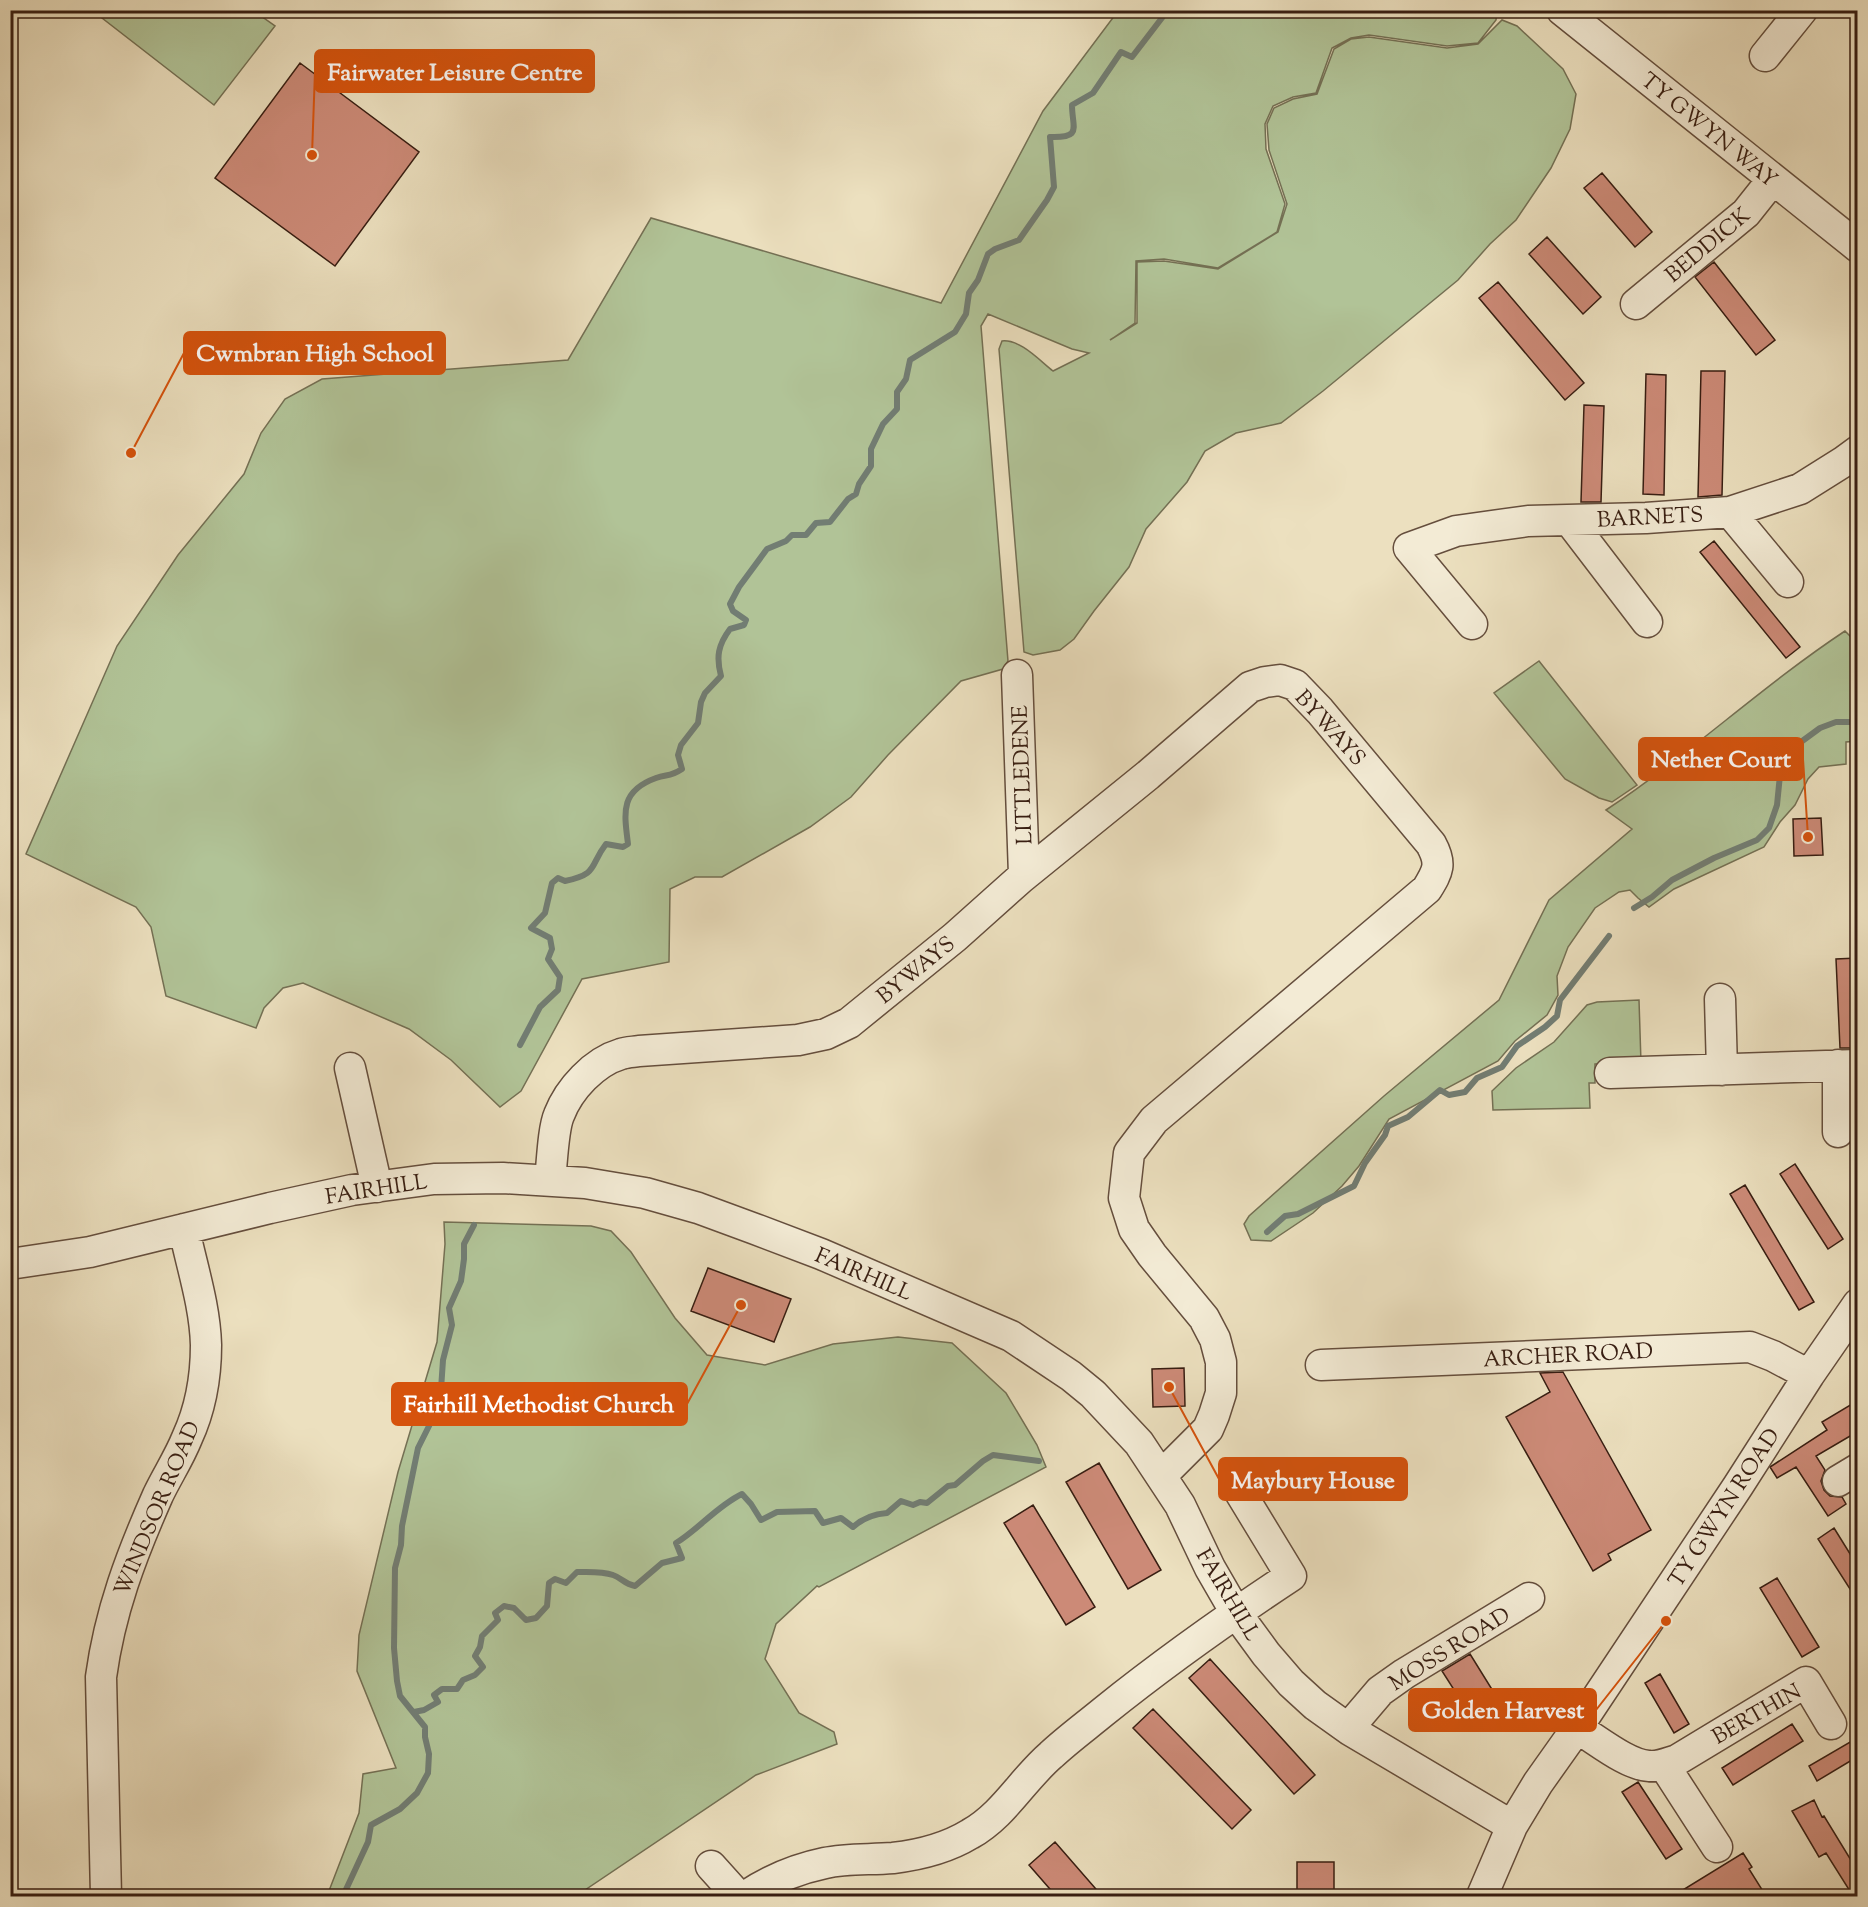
<svg xmlns="http://www.w3.org/2000/svg" width="1868" height="1907" font-family="'Sorts Mill Goudy',serif">
	<style>
		.green { fill: #b1c397; stroke: #747054; stroke-width: 1.5 }
		.lines { fill: none; stroke-linecap: round; stroke-linejoin: round }
		.stream { stroke: #727d73; stroke-width: 6 }
		.building { fill: #cc8a77; stroke: #381e12; stroke-width: 1.5 }
		.minor-casing { stroke: #654e3d; stroke-width: 33 }
		.minor { stroke: #f3ebd5; stroke-width: 30 }
		.labels { text-anchor: middle; stroke-width: 4.5; stroke-linejoin: round; paint-order: stroke }
		.street-label { font-size: 22px; fill: #381e12; stroke: #f3ebd5 }
		.leader { fill: none; stroke: #d6530d; stroke-width: 2 }
		.callout-dot { fill: #d6530d; stroke: #f3ebd5; stroke-width: 2 }
		.callout { fill: #d6530d; stroke: #d6530d; stroke-width: 2 }
		.callout-label { font-size: 24px; text-anchor: middle; font-weight: bold; fill: #fff }
	</style>
	<rect width="100%" height="100%" fill="#ece0bf"/>
	<filter id="stains"><feTurbulence type="fractalNoise" baseFrequency=".00333" numOctaves="4"/><feColorMatrix values="0 0 0 0 .2 0 0 0 0 .09 0 0 0 0 .02 0 0 0 .5 -.17"/></filter>
	<radialGradient id="worn" r=".72"><stop offset=".6" stop-color="#630" stop-opacity="0"/><stop offset="1" stop-color="#630" stop-opacity=".3"/></radialGradient>
	<!-- green -->
	<path class="green" d="M93 11H254L275 26 214 105Z
		M1118 11H1497L1496 20 1478 43 1447 46 1369 35 1351 38 1332 48 1316 93 1293 97 1273 106 1265 124 1266 149 1285 204 1277 232 1218 268 1164 259 1136 261 1135 323 1110 340 1137 323V262L1164 261 1218 269 1278 232 1287 204 1269 150 1267 124 1274 108 1293 99 1317 94 1334 49 1351 39 1369 37 1447 48 1478 44 1502 20 1517 26 1563 69 1576 94 1570 129 1551 168 1516 220 1490 244 1458 280 1323 391 1281 423 1236 433 1205 451 1187 482 1146 529 1129 567 1094 611 1074 639 1060 650 1033 655 1024 652 999 349 1002 341C1020 339 1039 360 1053 371L1089 353 1072 349 988 314 981 326 1008 661 1003 669 961 681 888 755 851 797 810 827 722 877H695L670 889 669 962 582 979 521 1091 500 1107 451 1060 409 1029 303 983 283 988 264 1008 256 1028 166 996 151 927 136 907 26 854 117 646 178 555 244 474 261 433 285 399 322 379 568 360 651 218 941 303 1043 111Z
		M1845 631 1851 637 1858 633 1857 741 1846 742V764L1819 767 1808 779 1795 805 1780 822 1764 847 1674 889 1649 907 1638 898 1630 890 1619 892 1595 908 1568 947 1557 976 1558 995 1547 1015 1515 1041 1498 1061 1389 1119 1359 1166 1342 1186 1313 1213 1271 1241 1251 1240 1244 1224 1249 1216 1384 1096 1499 1000 1549 900 1632 829 1606 810C1689 755 1762 686 1845 631Z
		M1539 661 1637 785 1612 802 1599 798 1565 779 1494 693Z
		M1639 1000 1641 1063 1595 1064V1083H1589L1590 1108 1493 1110 1492 1091 1516 1068 1554 1042 1587 1005 1597 1002Z
		M444 1222 591 1226 611 1231 631 1252 675 1318 707 1355 765 1365 833 1344 898 1337 952 1343 1006 1393 1037 1445 1046 1467 819 1587 817 1586 776 1624 765 1659 799 1713 834 1732 837 1744 756 1775 576 1896H327L359 1813 363 1774 396 1768 357 1671 359 1635 398 1472 437 1342 445 1244Z"/>
	<g class="lines">
		<!-- stream -->
		<path class="stream" d="M1634 908 1652 897 1672 880 1714 858 1757 840 1769 828 1777 805 1780 775 1790 750 1820 728 1836 722H1858
			M520 1045 540 1007 558 990 560 977 548 959 552 949 550 938 531 928 545 913 552 883 558 878 565 881C599 874 589 866 606 844L623 847 628 844C624 812 620 791 656 778 667 774 670 777 682 769L678 755 681 745 698 723 701 702 705 693 721 676C716 657 718 645 730 629L744 625 746 620 733 611 730 604 739 587 767 549 786 541 792 535H806L816 523 830 522 848 499 856 494 859 484 871 466V449L883 424 897 409V392L906 379 910 360 955 332 966 314 969 293 978 280 988 254 995 249 1019 240 1047 200 1054 187 1050 137C1083 138 1072 128 1072 105L1093 93 1121 52 1132 57 1168 10
			M1267 1232 1285 1216 1298 1214 1354 1186 1365 1163 1385 1135 1388 1126 1408 1117 1440 1090 1449 1095 1465 1092 1477 1078 1502 1067 1517 1046 1545 1027 1557 1016 1560 1000 1609 936
			M414 1712 424 1710 438 1702 434 1695 442 1689H457L463 1680 475 1675 483 1667 475 1656 480 1647 482 1636 498 1620 495 1613 504 1606 514 1608 526 1620 536 1618 547 1606 549 1583 555 1579 566 1583 577 1572C588 1572 602 1571 613 1575 622 1578 624 1584 635 1586L662 1563 682 1558 676 1543C699 1529 717 1506 742 1494L751 1504 761 1520 777 1512 815 1511 823 1523 841 1518 853 1527C863 1518 873 1514 887 1513L901 1501 913 1505 920 1502 927 1503 948 1486 955 1485 983 1461 993 1455 1039 1461
			M343 1896 368 1842 371 1825 400 1809 417 1793 428 1773 429 1754 425 1737V1727L400 1696 397 1681 394 1648 395 1568 401 1545 402 1526 418 1448 440 1404 443 1360 452 1325 449 1308 461 1281 464 1259V1244L474 1225"/>
	</g>
	<!-- building -->
	<path class="building" d="M300 63 419 152 335 266 215 178Z
		M1602 173 1652 232 1635 247 1584 188Z
		M1547 237 1601 297 1583 314 1529 254Z
		M1714 262 1775 340 1756 355 1695 277Z
		M1498 282 1584 383 1565 400 1479 298Z
		M1701 371H1725L1722 495 1698 497Z
		M1646 374 1666 375 1664 495 1643 494Z
		M1584 405 1604 406 1601 502H1581Z
		M1714 541 1800 647 1786 658 1700 552Z
		M1821 818 1823 855 1794 856 1793 819Z
		M1857 958V1048H1840L1836 959Z
		M1795 1164 1843 1239 1828 1249 1780 1174Z
		M1745 1185 1814 1302 1799 1310 1730 1194Z
		M708 1268 791 1299 774 1342 691 1311Z
		M1184 1368 1185 1406 1153 1407 1152 1369Z
		M1563 1372 1651 1530 1608 1554 1611 1560 1593 1571 1506 1417 1550 1392 1540 1373Z
		M1857 1401V1432L1816 1456 1825 1470 1821 1481 1824 1490 1830 1496 1842 1497 1846 1504 1828 1516 1796 1467 1777 1478 1770 1467 1827 1430 1822 1422Z
		M1099 1463 1161 1570 1128 1589 1066 1482Z
		M1033 1505 1095 1607 1066 1625 1004 1523Z
		M1834 1528 1857 1565V1600L1818 1539Z
		M1777 1578 1819 1647 1802 1657 1760 1588Z
		M1470 1654 1506 1712 1479 1729 1442 1671Z
		M1210 1659 1315 1775 1294 1794 1189 1678Z
		M1660 1674 1689 1724 1674 1733 1645 1683Z
		M1153 1709 1251 1810 1232 1829 1133 1728Z
		M1792 1724 1803 1741 1733 1785 1722 1768Z
		M1857 1738V1757L1817 1781 1809 1766Z
		M1638 1782 1682 1849 1666 1859 1622 1792Z
		M1814 1800 1822 1817 1824 1816 1857 1870V1896H1853L1826 1853 1819 1857 1792 1811Z
		M1055 1842 1102 1896H1056L1029 1865Z
		M1743 1853 1752 1867 1749 1869 1766 1896H1673Z
		M1297 1862H1334V1896H1297Z"/>
	<g class="lines">
		<!-- minor casing -->
		<g class="minor-casing">
			<path id="minor" d="M1562 10 1858 247
				M1765 56 1802 10
				M1636 304 1746 213 1773 179
				M1730 512 1788 582
				M1569 520 1647 622
				M1472 624 1409 548 1456 531 1528 521 1646 518 1730 512 1800 489 1843 462 1858 451
				M1017 675 1024 875
				M1720 999 1722 1070
				M1838 1065V1132
				M350 1068 377 1187
				M1610 1073 1858 1065
				M550 1180C552 1164 553 1129 559 1115 569 1089 594 1062 621 1054 627 1052 633 1052 639 1051L798 1040 826 1034 849 1023 955 937 1021 878 1148 775 1250 687 1265 682 1280 680 1295 685 1320 711 1431 844C1442 864 1438 871 1427 889L1154 1120 1129 1153 1124 1198 1134 1229 1152 1255 1204 1318 1215 1339 1221 1362V1393L1214 1415 1208 1429 1162 1475
				M10 1264 90 1252 270 1208 352 1190 434 1179 503 1178 585 1183 645 1193 698 1208 755 1229 821 1254 1011 1336 1071 1376 1093 1394 1139 1443 1180 1505 1210 1568 1236 1613 1266 1654 1291 1683 1315 1705 1350 1730 1512 1826
				M1321 1365 1750 1347 1773 1356 1809 1375
				M1838 1481 1858 1469
				M1577 1728C1596 1739 1627 1765 1649 1766 1659 1767 1667 1763 1677 1760L1806 1682 1831 1724
				M1350 1730 1357 1718 1380 1691 1404 1674 1529 1598
				M1664 1765 1717 1847
				M711 1866 738 1896
				M106 1896 101 1677C110 1611 131 1556 158 1495 167 1476 179 1458 187 1438 200 1410 206 1377 206 1345 205 1306 192 1267 184 1229
				M746 1896C770 1880 796 1869 825 1863 847 1858 870 1860 893 1858 919 1855 947 1848 970 1834 1004 1815 1022 1780 1051 1755 1067 1740 1086 1726 1103 1712 1164 1663 1226 1619 1291 1576L1238 1489
				M1482 1896 1512 1826 1538 1783 1577 1728 1738 1486 1809 1375 1858 1304"/>
		</g>
		<!-- minor -->
		<use href="#minor" class="minor"/>
	</g>
	<g class="labels">
		<!-- street labels -->
		<g class="street-label">
			<text transform="translate(1710 129) rotate(39)" y="8">TY GWYN WAY</text>
			<text transform="translate(1707 244) rotate(-40)" y="8">BEDDICK</text>
			<text transform="translate(1650 516) rotate(-3)" y="8">BARNETS</text>
			<text transform="translate(1331 727) rotate(48)" y="8">BYWAYS</text>
			<text transform="translate(1021 775) rotate(-92)" y="8">LITTLEDENE</text>
			<text transform="translate(915 969) rotate(-39)" y="8">BYWAYS</text>
			<text transform="translate(376 1188) rotate(-9)" y="8">FAIRHILL</text>
			<text transform="translate(864 1273) rotate(23)" y="8">FAIRHILL</text>
			<text transform="translate(1568 1354) rotate(-3)" y="8">ARCHER ROAD</text>
			<text transform="translate(1723 1507) rotate(-57)" y="8">TY GWYN ROAD</text>
			<text transform="translate(156 1508) rotate(-67)" y="8">WINDSOR ROAD</text>
			<text transform="translate(1229 1594) rotate(59)" y="8">FAIRHILL</text>
			<text transform="translate(1449 1648) rotate(-32)" y="8">MOSS ROAD</text>
			<text transform="translate(1756 1713) rotate(-30)" y="8">BERTHIN</text>
		</g>
	</g>
	<!-- callouts -->
	<path class="leader" d="M312 155L315 71M131 453L184 353M1808 837L1803 759M741 1305L687 1404M1169 1387L1219 1479M1666 1621L1596 1710"/>
	<g class="callout-dot">
		<circle cx="312" cy="155" r="6"/>
		<circle cx="131" cy="453" r="6"/>
		<circle cx="1808" cy="837" r="6"/>
		<circle cx="741" cy="1305" r="6"/>
		<circle cx="1169" cy="1387" r="6"/>
		<circle cx="1666" cy="1621" r="6"/>
	</g>
	<g class="callout">
		<rect x="315" y="50" width="279" height="42" rx="6"/>
		<rect x="184" y="332" width="261" height="42" rx="6"/>
		<rect x="1639" y="738" width="164" height="42" rx="6"/>
		<rect x="392" y="1383" width="295" height="42" rx="6"/>
		<rect x="1219" y="1458" width="188" height="42" rx="6"/>
		<rect x="1409" y="1689" width="187" height="42" rx="6"/>
	</g>
	<g class="callout-label">
		<text x="455" y="80">Fairwater Leisure Centre</text>
		<text x="315" y="361">Cwmbran High School</text>
		<text x="1721" y="767">Nether Court</text>
		<text x="539" y="1412">Fairhill Methodist Church</text>
		<text x="1313" y="1488">Maybury House</text>
		<text x="1503" y="1718">Golden Harvest</text>
	</g>
	<!-- margin -->
	<rect width="1868" height="1907" fill="none" stroke="#ece0bf" stroke-width="36"/>
	<rect x="12" y="12" width="1844" height="1883" fill="none" stroke="#381e12" stroke-width="3"/>
	<rect x="18" y="18" width="1832" height="1871" fill="none" stroke="#381e12" stroke-width="1.5"/>
	<rect width="100%" height="100%" filter="url(#stains)"/>
	<rect width="100%" height="100%" fill="url(#worn)"/>
</svg>
